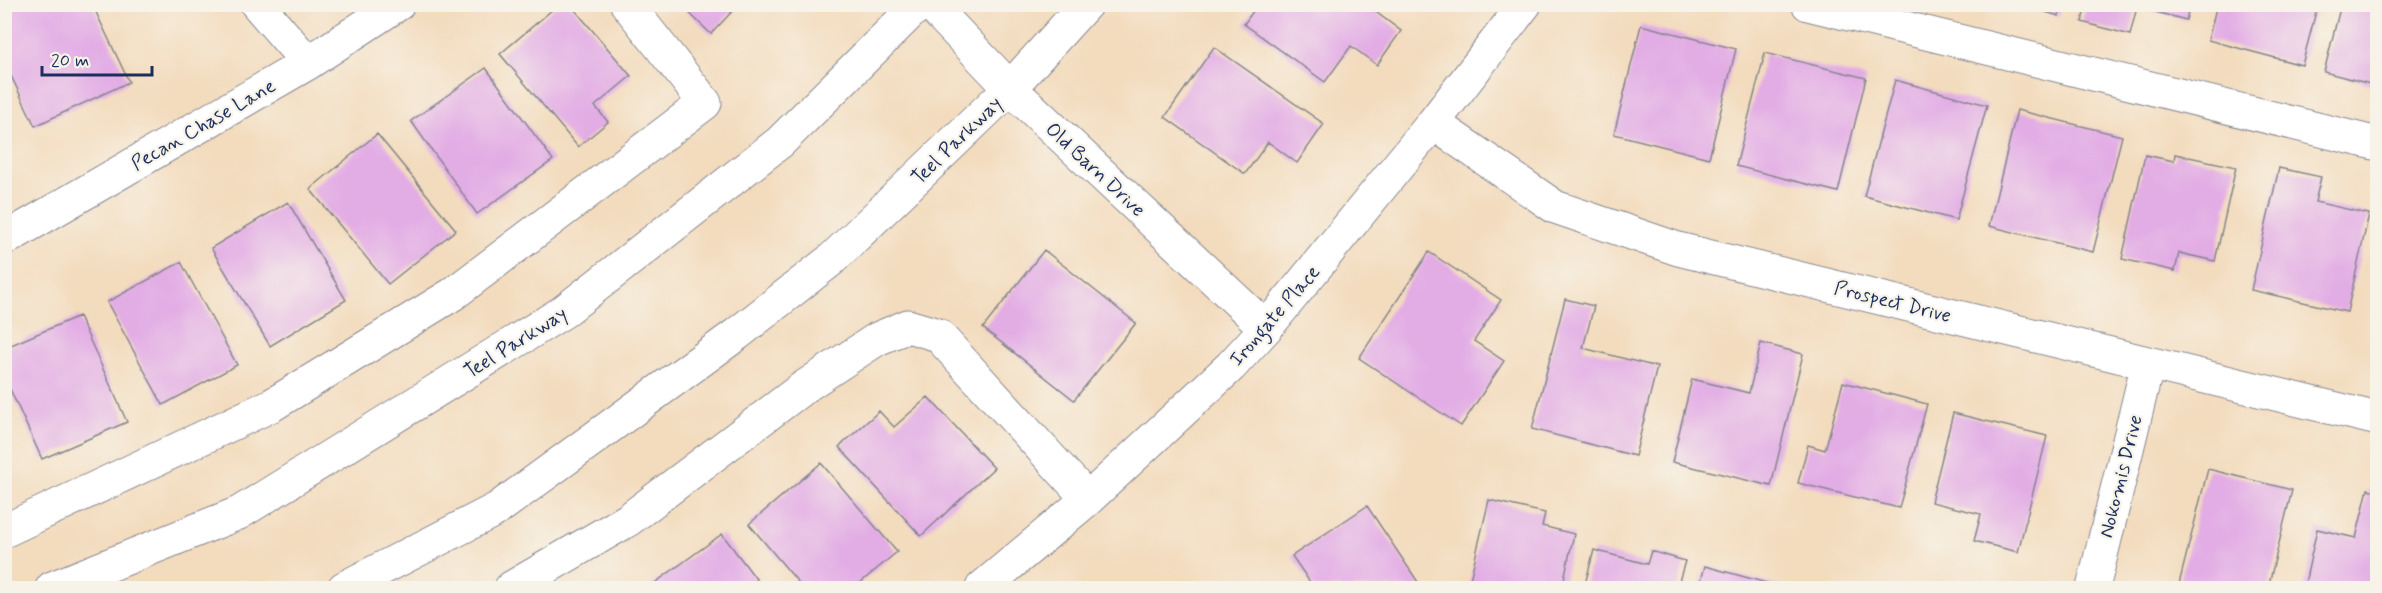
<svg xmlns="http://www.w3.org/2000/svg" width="2382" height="593" font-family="Mynerve,sans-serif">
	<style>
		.building { fill: #e2ace5 }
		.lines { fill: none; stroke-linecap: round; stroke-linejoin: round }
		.minor-casing { stroke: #87858e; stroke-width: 35 }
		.major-casing { stroke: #87858e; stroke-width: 35 }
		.minor { stroke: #fff; stroke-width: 33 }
		.major { stroke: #fff; stroke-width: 33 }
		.labels { text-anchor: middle; stroke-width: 4.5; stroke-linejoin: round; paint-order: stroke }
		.street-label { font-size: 20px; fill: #1b2f5e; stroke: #f7f3e8 }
	</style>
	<rect width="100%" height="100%" fill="#f7f3e8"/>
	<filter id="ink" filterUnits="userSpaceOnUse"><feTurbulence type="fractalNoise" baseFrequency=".0167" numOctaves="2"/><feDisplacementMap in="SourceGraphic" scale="12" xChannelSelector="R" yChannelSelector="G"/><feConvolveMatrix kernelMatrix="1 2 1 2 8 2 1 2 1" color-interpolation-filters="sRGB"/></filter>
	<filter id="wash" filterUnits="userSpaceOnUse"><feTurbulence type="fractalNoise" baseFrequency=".008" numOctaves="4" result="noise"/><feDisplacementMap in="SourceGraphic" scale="24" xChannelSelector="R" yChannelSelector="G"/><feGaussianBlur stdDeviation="1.35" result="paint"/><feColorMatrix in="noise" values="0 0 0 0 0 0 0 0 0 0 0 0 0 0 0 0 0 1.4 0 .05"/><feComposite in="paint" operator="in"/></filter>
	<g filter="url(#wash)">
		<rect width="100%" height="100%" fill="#f3dbbd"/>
		<g id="blocks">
			<!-- building -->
			<path class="building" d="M17 4H92L129 82 35 126 4 61V10Z
				M559 4H570L631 76 595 106 608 122 578 147 500 54Z
				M680 4H739L711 34Z
				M1258 4H1365L1401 31 1377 65 1351 46 1325 82 1244 24Z
				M2018 4H2062L2059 16Z
				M2086 4H2190L2186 20 2137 7 2130 35 2082 22Z
				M2217 4H2318L2302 65 2208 40Z
				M2341 4H2378V86L2324 72Z
				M1641 25 1736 49 1709 158 1614 134Z
				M1214 47 1324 124 1297 163 1268 142 1245 174 1165 117Z
				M1765 53 1866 78 1838 192 1736 166Z
				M486 68 553 160 477 214 411 121Z
				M1895 80 1987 105 1956 220 1864 196Z
				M2017 110 2122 136 2093 252 1989 226Z
				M377 134 456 230 388 284 310 189Z
				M2175 154 2236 167 2215 261 2179 253 2175 271 2122 259 2145 155 2174 161Z
				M2279 168 2321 177 2315 202 2369 214 2347 312 2251 290Z
				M288 202 346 300 270 346 211 248Z
				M1044 250 1136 323 1074 400 983 328Z
				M1429 252 1501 300 1474 341 1504 361 1461 426 1359 358Z
				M181 262 237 365 163 405 107 302Z
				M1565 299 1594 306 1583 348 1657 367 1635 456 1532 429Z
				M79 316 127 422 42 459 4 376V348Z
				M1761 343 1803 354 1771 486 1672 462 1692 379 1749 393Z
				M1843 382 1927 404 1899 508 1798 483 1808 445 1825 450Z
				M928 397 994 468 921 536 839 447 879 411 894 427Z
				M1953 413 2047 436 2018 552 1974 541 1981 514 1931 502Z
				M821 463 897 552 854 588H803L749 524Z
				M2208 469 2292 490 2268 588H2178Z
				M2368 489 2378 492V588H2304L2317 529 2356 538Z
				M1489 500 1545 513 1542 526 1574 534 1562 588H1468Z
				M1367 506 1422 588H1314L1292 556Z
				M722 534 763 588H648Z
				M1594 550 1647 564 1651 551 1685 561 1677 588H1584Z
				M1705 566 1785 588H1699Z"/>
		</g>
	</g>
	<g filter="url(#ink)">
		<use href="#blocks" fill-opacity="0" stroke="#87858e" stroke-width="1.5"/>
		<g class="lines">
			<!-- minor casing -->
			<g class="minor-casing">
				<path id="minor" d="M257 4 308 63
					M930 4 1010 88 1266 328
					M1808 4 2378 144
					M1433 123 1555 207 1678 249 2378 419
					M4 238 12 235 308 63 398 4
					M4 531 272 405 453 294 705 103 627 4
					M511 588 628 520 804 387 877 339 908 326 938 335 1088 499
					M982 588 1088 499 1231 366 1266 328 1433 123 1525 4
					M2093 588 2148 363"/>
			</g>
			<!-- major casing -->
			<g class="major-casing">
				<path id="major" d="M52 588 239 513 563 312 780 142 919 4
					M344 588 497 509 737 334 831 260 1010 88 1086 4"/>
			</g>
			<!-- minor -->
			<use href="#minor" class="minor"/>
			<!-- major -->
			<use href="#major" class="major"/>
		</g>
	</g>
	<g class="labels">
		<!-- street labels -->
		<g class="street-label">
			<text transform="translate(203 124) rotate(-30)" y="7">Pecan Chase Lane</text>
			<text transform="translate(956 140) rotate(-44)" y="7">Teel Parkway</text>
			<text transform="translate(1096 169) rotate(43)" y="7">Old Barn Drive</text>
			<text transform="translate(1893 301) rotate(14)" y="7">Prospect Drive</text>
			<text transform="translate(1274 315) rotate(-49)" y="7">Irongate Place</text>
			<text transform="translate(515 342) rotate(-32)" y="7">Teel Parkway</text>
			<text transform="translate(2120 476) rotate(-76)" y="7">Nokomis Drive</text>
		</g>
	</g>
	<!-- margin -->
	<rect width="2382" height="593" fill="none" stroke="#f7f3e8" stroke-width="24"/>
	<!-- scale -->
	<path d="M42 66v9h110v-9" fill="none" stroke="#1b2f5e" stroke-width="3"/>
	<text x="51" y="66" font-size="18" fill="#1b2f5e" stroke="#f7f3e8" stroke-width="4.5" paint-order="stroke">20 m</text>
</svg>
